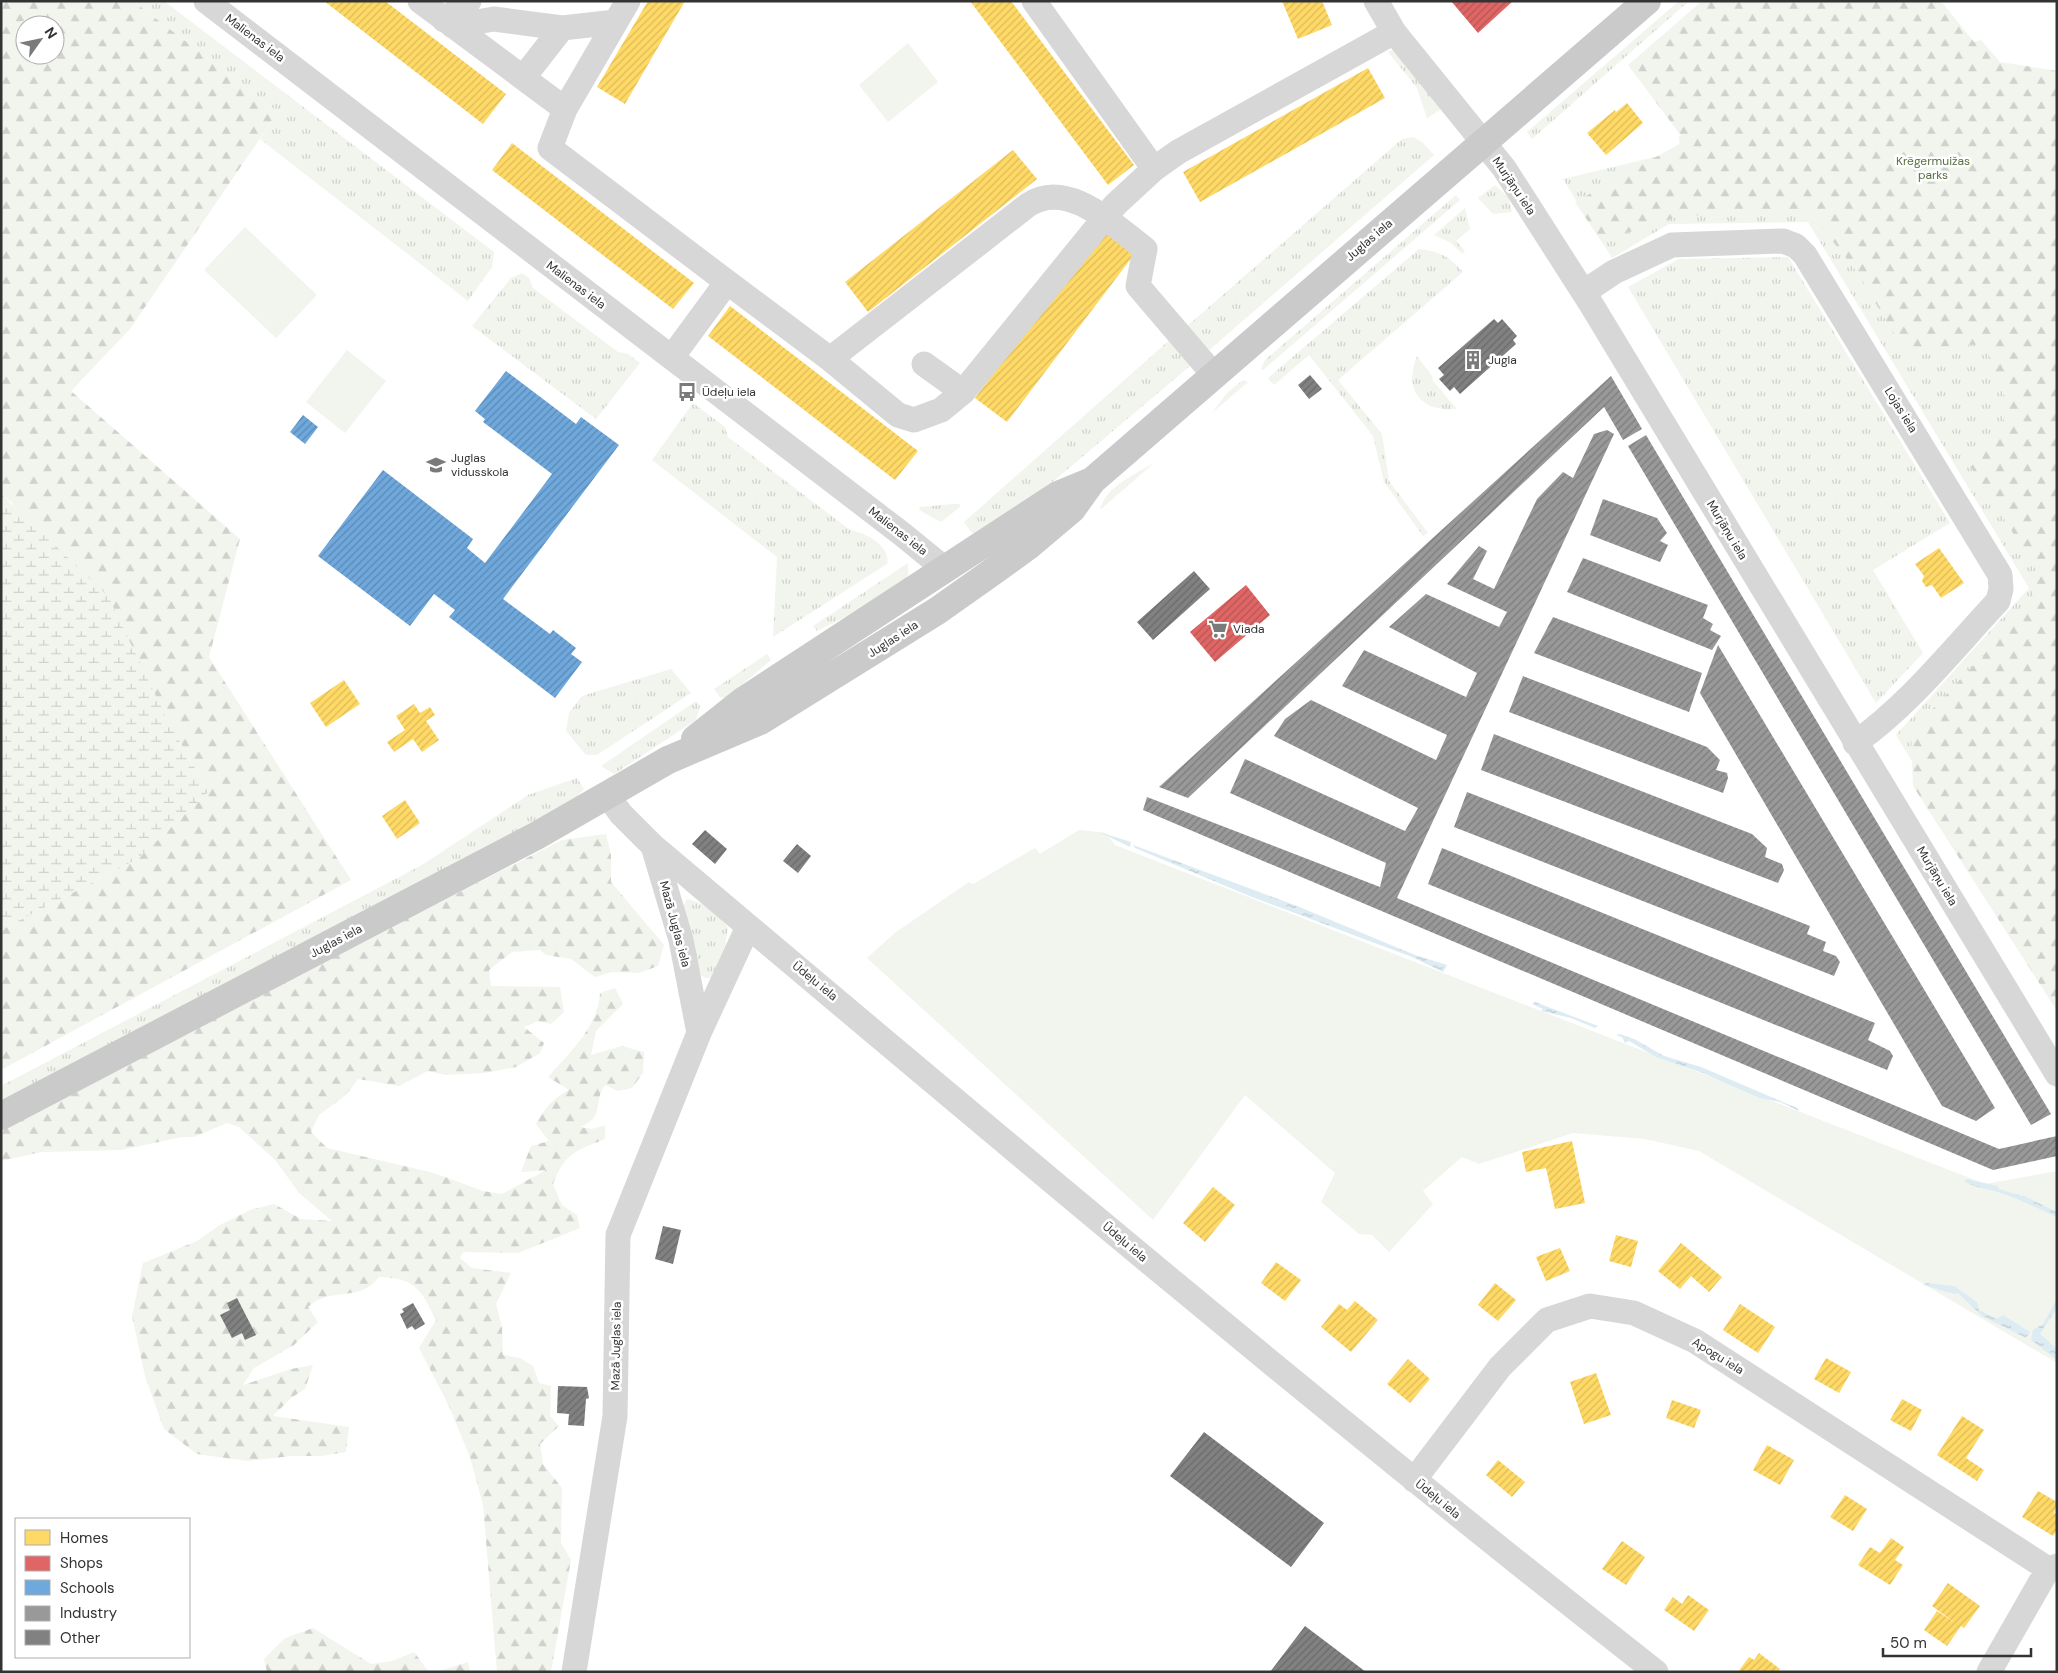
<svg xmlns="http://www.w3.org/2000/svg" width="2058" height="1673" font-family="'DM Sans',sans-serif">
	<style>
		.grass { fill: url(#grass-tufts) }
		.forest { fill: url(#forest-firs); fill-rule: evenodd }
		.wetland { fill: url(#wetland-marsh) }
		.garden { fill: #f1f5ed }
		.water { fill: url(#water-ripples) }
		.homes { fill: url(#homes-hatch) }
		.shops { fill: url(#shops-hatch) }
		.schools { fill: url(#schools-hatch) }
		.industry { fill: url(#industry-hatch) }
		.building { fill: url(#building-hatch) }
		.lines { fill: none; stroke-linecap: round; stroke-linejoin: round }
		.minor { stroke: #d7d7d7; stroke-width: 25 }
		.major { stroke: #cacaca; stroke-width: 28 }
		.labels { text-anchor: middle; stroke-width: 5; stroke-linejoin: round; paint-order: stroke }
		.street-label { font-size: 12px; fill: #333; stroke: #fff }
		.park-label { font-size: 12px; fill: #56703f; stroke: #fff }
		.poi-label { font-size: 12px; fill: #333; stroke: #fff; text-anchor: start }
	</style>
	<defs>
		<pattern id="grass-tufts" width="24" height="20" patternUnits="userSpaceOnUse" patternTransform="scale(1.25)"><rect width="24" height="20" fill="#f1f5ed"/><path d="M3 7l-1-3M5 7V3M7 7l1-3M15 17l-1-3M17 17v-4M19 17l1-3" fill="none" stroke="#cfd2cc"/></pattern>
		<pattern id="forest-firs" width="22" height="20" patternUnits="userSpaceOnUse" patternTransform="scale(1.25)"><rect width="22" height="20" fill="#f1f5ed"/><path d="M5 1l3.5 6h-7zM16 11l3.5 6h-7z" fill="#cfd2cc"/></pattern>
		<pattern id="wetland-marsh" width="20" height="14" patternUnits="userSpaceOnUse" patternTransform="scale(1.25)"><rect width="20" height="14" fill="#f1f5ed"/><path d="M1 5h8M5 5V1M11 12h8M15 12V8" fill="none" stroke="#cfd2cc"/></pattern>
		<pattern id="water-ripples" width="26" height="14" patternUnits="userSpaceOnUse" patternTransform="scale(1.25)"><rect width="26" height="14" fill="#ddebf3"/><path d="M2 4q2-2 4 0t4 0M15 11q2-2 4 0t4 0" fill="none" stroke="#becad1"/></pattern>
		<pattern id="homes-hatch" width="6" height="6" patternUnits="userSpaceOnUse" patternTransform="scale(1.25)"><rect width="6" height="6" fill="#ffd966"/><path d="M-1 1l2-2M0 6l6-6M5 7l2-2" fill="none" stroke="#dbbb59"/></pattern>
		<pattern id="shops-hatch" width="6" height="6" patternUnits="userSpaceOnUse" patternTransform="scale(1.25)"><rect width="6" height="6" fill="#e06666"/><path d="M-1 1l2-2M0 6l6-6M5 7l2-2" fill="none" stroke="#b65555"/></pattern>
		<pattern id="schools-hatch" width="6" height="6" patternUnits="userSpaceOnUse" patternTransform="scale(1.25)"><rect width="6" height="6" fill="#6fa8dc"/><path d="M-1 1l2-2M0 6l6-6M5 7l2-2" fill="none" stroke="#5c89b3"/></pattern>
		<pattern id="industry-hatch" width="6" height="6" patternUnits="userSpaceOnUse" patternTransform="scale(1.25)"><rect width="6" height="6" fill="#999"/><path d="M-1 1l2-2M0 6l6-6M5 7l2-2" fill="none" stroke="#7d7d7d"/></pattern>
		<pattern id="building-hatch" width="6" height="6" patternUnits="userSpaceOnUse" patternTransform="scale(1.25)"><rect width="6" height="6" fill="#818181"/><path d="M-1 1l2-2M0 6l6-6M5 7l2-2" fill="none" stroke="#6a6a6a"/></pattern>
	</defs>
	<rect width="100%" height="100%" fill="#fff"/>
	<!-- grass -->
	<path class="grass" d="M133 1H164L494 252 492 267 468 301 260 139 278 112Z
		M1679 1H1689L1532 139 1527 132Z
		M1395 48 1442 109 1427 118 1417 88 1388 52Z
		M1857 133 2057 464V692L1944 814 1896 735 2029 588 1808 222 1669 224 1612 258 1563 179 1680 151 1679 136Z
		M1413 137 1422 142 1434 155 1207 352 1186 327 1402 139Z
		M1495 185 1509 198 1512 212 1493 214 1478 198Z
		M1456 195 1460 200 1263 370 1261 369 1265 360Z
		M1465 208 1470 229 1456 241 1465 251 1462 254 1451 243 1434 235Z
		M1419 249C1439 251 1450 257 1463 272L1338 380 1382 434 1389 481 1428 533 1423 536 1384 482 1373 436 1309 355 1274 385 1268 378Z
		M1788 257 1950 523 1873 570 1923 653 1876 703 1628 287 1679 259Z
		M522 273 529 278 533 288 618 352 628 354 640 363 596 419 472 326 511 278Z
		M1173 337 1196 361 1056 479 975 537 964 522Z
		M1417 356 1432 376 1433 381 1457 409C1421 412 1403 390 1417 356Z
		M1243 380 1248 382 1212 413 1227 393Z
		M693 403 725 427 728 437 850 530C865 533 891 545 887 564L773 637 777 557 652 460Z
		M1154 463 1100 510C1105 487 1135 474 1154 463Z
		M954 504H960V507L941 522 919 510 920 507Z
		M908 563C908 566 909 572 908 575 902 593 836 621 817 631L813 626Z
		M767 654 771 660 726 698 720 697 714 689Z
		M671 669 691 693 597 755H586L566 731 569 713 582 696Z
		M696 701 700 706 696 720 614 774 601 766Z
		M577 778 584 789 578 796 455 867 1 1102V1086L422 865 528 795Z
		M687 899C703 902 719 914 728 928L725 946 711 978H705L697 973 683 907Z"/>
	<!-- forest -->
	<path class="forest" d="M1 1H133L278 112 130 329 71 391 240 539 209 657 351 880 1 1070V930L139 858 208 792 165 715 12 503 1 494ZM25 25H55V55H25Z
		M1702 1H1941L1974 42 1981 40 2000 62 2057 71V1011L1913 786 1911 732 2032 603 2038 572 1971 467 2010 410 1984 344 1903 349 1857 272 1809 211 1680 216 1601 241 1575 202 1685 141 1628 65Z
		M606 834 611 855V882L664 945 658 966 639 973 612 972 595 977 571 959 546 955 540 950 512 952 489 970 491 986 560 987 564 1012 551 1024 538 1021 524 1027 544 1043 540 1053 516 1067 484 1073 446 1075 428 1071 399 1086 358 1079 346 1095 319 1115 311 1132 327 1148 434 1173 483 1191 502 1194 546 1170 521 1172 531 1146 549 1141 536 1124C545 1108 553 1098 569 1090L548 1077C570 1052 598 1027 600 993L615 988 623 1004 596 1031 591 1055 622 1046 644 1052 643 1073 632 1088 618 1091 605 1085C592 1103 606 1117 580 1127L592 1129 605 1125V1139C575 1151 565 1153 553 1184L562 1205 577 1215 580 1228 518 1253 463 1252 460 1258 472 1268 511 1273 496 1304 502 1327 503 1355 520 1358 533 1366 539 1383 551 1386 550 1416 559 1426 540 1444 543 1464 562 1488 561 1543 571 1560 551 1672H497L483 1505 470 1457 448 1404 419 1348 436 1320C421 1289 415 1278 379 1277 359 1304 332 1285 308 1307L318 1322 294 1345 254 1368 243 1385 291 1369 313 1365 305 1389 291 1398 273 1416 349 1427 346 1452 321 1456H292L248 1461 197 1454 164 1429 145 1376 132 1316 143 1263 197 1241 220 1225 250 1210 274 1204 301 1219 332 1221 299 1193 276 1161 239 1127 227 1123 194 1137H182L121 1150 41 1152 1 1161V1127L32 1109 562 840Z
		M313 1628 371 1664 392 1661 414 1652 429 1672H267L264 1659 285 1638Z
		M468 1662 470 1672H436Z"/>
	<!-- wetland -->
	<path class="wetland" d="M1 494 108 596 165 715 208 792 139 858 1 930Z"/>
	<!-- garden -->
	<path class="garden" d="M908 43 938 82 888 122 859 85Z
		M245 227 317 295 276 338 204 270Z
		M347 350 386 381 345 433 306 402Z
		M1079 830 1106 833 1115 845 1985 1184 2057 1171V1363L1699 1151 1645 1139 1573 1133 1479 1164 1462 1157 1423 1191 1433 1204 1389 1252 1372 1235 1359 1234 1321 1202 1335 1173 1245 1095 1153 1220 867 958 896 932 969 882 973 884 1035 848 1040 854Z"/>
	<!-- water -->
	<path class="water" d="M1099 832 1131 842 1130 847Z
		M1133 845 1297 906 1415 955 1447 965 1443 972 1412 957 1252 897 1135 848Z
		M1535 1002 1598 1026 1595 1028 1571 1018 1541 1011 1543 1009 1532 1004Z
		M1620 1034 1636 1040 1664 1056 1701 1067 1797 1108 1799 1111 1780 1102 1760 1098 1700 1072 1656 1057 1629 1041 1625 1043 1622 1037 1616 1035Z
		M1967 1179 1997 1186 1999 1189 2026 1197 2057 1212V1217C2037 1208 2019 1199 1998 1192 1986 1188 1974 1188 1964 1181Z
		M1926 1283 1954 1286 1977 1302 1979 1310 1997 1319 2003 1315 2030 1332 2026 1338 1982 1316 1958 1293 1955 1294 1923 1285Z
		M2057 1299V1308L2040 1334 2057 1349V1360L2031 1340 2033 1330 2043 1324Z"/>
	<!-- homes -->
	<path class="homes" d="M324 1H385L506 94 483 124Z
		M648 1H685L625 104 597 87Z
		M970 1H1011L1134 165 1108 185Z
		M1282 1H1322L1332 25 1298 39Z
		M1368 68 1385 98 1200 202 1183 172Z
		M1627 103 1643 123 1606 155 1587 133 1615 110 1616 112Z
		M512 143 694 283 673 309 492 170Z
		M1013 150 1037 179 868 312 845 282Z
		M1104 227 1136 252 1007 422 975 398Z
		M730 306 918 451 895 480 708 336Z
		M1939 548 1964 583 1941 598 1932 585 1926 587 1922 581 1924 576 1915 564Z
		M344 680 360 704 326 727 310 703Z
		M414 704 420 713 430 707 435 715 426 721 439 740 422 752 413 739 394 752 387 742 405 730 396 716Z
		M405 800 420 823 397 839 382 816Z
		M1572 1141 1585 1203 1555 1209 1546 1168 1526 1172 1522 1152Z
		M1213 1187 1235 1205 1205 1242 1183 1223Z
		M1616 1235 1638 1241 1631 1267 1609 1261Z
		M1681 1243 1722 1277 1709 1292 1691 1276 1680 1289 1658 1271Z
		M1560 1248 1570 1271 1546 1281 1536 1257Z
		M1276 1262 1301 1280 1285 1301 1261 1283Z
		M1495 1283 1516 1300 1498 1321 1478 1305Z
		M1355 1301 1378 1320 1351 1352 1321 1327 1339 1304 1347 1310Z
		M1740 1304 1775 1327 1758 1353 1723 1330Z
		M1826 1358 1851 1372 1839 1393 1814 1379Z
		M1408 1359 1430 1379 1410 1403 1387 1384Z
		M1596 1373 1611 1415 1584 1424 1570 1382Z
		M1902 1399 1922 1410 1911 1431 1890 1420Z
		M1672 1400 1701 1410 1694 1428 1666 1418Z
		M1962 1416 1984 1430 1966 1458 1984 1470 1977 1481 1937 1455Z
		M1767 1445 1794 1460 1780 1485 1753 1470Z
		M1498 1460 1525 1482 1512 1497 1486 1475Z
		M2038 1491 2057 1502 2054 1513 2057 1515V1530L2053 1536 2022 1517Z
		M1845 1495 1867 1509 1853 1531 1830 1517Z
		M1891 1538 1904 1547 1895 1560 1903 1565 1890 1585 1858 1565 1870 1547 1880 1553Z
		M1622 1541 1645 1557 1626 1585 1602 1569Z
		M1948 1583 1980 1606 1964 1628 1961 1626 1947 1646 1924 1630 1937 1611 1954 1622 1932 1606Z
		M1688 1595 1709 1610 1694 1631 1664 1610 1673 1597 1682 1604Z
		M1759 1653 1780 1669 1778 1672H1738L1749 1657 1754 1660Z"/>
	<!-- shops -->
	<path class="shops" d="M1451 1H1513L1478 33Z
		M1246 585 1270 615 1215 662 1190 632Z"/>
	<!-- schools -->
	<path class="schools" d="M506 371 576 424 581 417 619 445 503 599 550 634 553 630 576 648 571 654 582 662 555 698 449 617 455 610 434 594 410 626 318 556 383 470 473 539 467 548 485 563 552 474 483 422 485 419 475 411Z
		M303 415 318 427 305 444 290 432Z"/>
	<!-- industry -->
	<path class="industry" d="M1611 376 1642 429 1623 440 1604 407 1188 798 1159 787Z
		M1607 430 1614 434 1397 898 1999 1149 2057 1136V1156L1993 1170 1143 810 1147 797 1380 887 1386 863 1230 793 1245 759 1405 831 1418 808 1274 736 1285 719 1311 700 1436 760 1447 735 1342 686 1364 650 1466 697 1477 673 1389 627 1426 594 1499 627 1507 612 1447 584 1479 546 1487 551 1473 579 1494 589 1537 499 1563 472 1573 478 1594 434Z
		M1646 435 2051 1114 2031 1125 1628 446Z
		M1603 499 1657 518 1667 533 1660 541 1668 545 1660 562 1590 535Z
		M1583 558 1708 605 1703 618 1713 624 1710 630 1721 636 1712 650 1567 592Z
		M1553 617 1702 673 1689 712 1534 653Z
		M1718 645 1995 1108 1976 1121 1942 1106 1700 693Z
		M1523 676 1707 747 1720 760 1716 770 1727 773 1728 778 1723 793 1509 712Z
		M1494 734 1752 834 1767 848 1765 857 1782 864 1784 870 1778 883 1481 770Z
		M1467 792 1810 926 1807 934 1826 942 1823 951 1836 956 1840 962 1834 976 1454 827Z
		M1442 848 1875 1023 1868 1040 1890 1051 1893 1056 1887 1070 1428 884Z"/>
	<!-- building -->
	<path class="building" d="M1494 319 1498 323 1502 319 1517 336 1513 340 1516 344 1460 394 1454 387 1450 391 1439 379 1444 375 1438 368Z
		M1310 375 1322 389 1309 399 1298 385Z
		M1194 571 1210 589 1153 640 1137 622Z
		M705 830 727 849 715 864 692 844Z
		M797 844 811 856 798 873 783 861Z
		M663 1226 681 1230 673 1264 655 1259Z
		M237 1298 256 1335 245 1340 242 1333 232 1338 220 1315 230 1310 227 1303Z
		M413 1303 425 1324 415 1330 412 1326 407 1329 400 1314 404 1312 402 1309Z
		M558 1386 587 1387 589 1398 586 1399 584 1426 568 1425 569 1414 557 1413Z
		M1204 1432 1324 1523 1291 1567 1170 1476Z
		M1305 1626 1366 1672H1270Z"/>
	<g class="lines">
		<!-- minor -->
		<path class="minor" d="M206 1 902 534 945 569
			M420 1 565 109 550 148 727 282 672 357
			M1034 1 1154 169
			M1376 1 1394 32 1504 168 1591 304 2057 1074
			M444 20 469 1
			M453 26 494 19 562 28
			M523 78 562 28 616 22
			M565 109 628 1
			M727 282 830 359 898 415 914 420 941 410 963 392 1115 205 1154 169 1178 152 1394 32
			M1584 292 1614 272 1672 245 1783 241 1796 246 1805 255 2000 575 2001 589 1998 601C1953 649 1910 704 1855 743
			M830 359 1028 205C1068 178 1114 226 1145 249L1138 286 1214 375
			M924 364 963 392
			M608 796 621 814 653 846C984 1125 1315 1405 1656 1672
			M699 1033 748 927
			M1414 1480 1500 1367 1547 1320 1590 1306 1634 1313 1695 1341 2048 1569
			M574 1672 615 1416 618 1235 699 1033 681 940 653 846
			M1989 1672 2048 1569 2057 1566"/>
		<!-- major -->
		<path class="major" d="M695 739 743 701 1058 495 1092 481
			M1 1116 536 836 668 760 760 721 937 611 988 575 1027 547 1072 509 1092 481 1647 1"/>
	</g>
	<!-- icons -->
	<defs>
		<g id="building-bare" transform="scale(1.5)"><path d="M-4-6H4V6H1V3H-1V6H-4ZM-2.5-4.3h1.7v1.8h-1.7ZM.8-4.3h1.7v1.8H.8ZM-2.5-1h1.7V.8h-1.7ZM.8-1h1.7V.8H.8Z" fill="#7a7a7a" stroke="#fff" stroke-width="2.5" paint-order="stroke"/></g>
		<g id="bus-bare" transform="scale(1.5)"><path d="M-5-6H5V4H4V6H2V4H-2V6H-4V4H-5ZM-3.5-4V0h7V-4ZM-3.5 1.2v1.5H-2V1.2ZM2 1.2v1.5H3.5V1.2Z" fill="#7a7a7a" stroke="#fff" stroke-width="2.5" paint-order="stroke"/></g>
		<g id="school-bare" transform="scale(1.5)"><path d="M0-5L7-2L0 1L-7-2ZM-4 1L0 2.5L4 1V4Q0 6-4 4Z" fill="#7a7a7a" stroke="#fff" stroke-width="2.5" paint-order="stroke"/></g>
		<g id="supermarket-bare" transform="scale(1.5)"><path d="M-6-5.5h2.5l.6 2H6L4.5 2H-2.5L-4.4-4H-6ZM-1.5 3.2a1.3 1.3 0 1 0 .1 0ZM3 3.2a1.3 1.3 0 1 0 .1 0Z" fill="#7a7a7a" stroke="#fff" stroke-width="2.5" paint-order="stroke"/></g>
	</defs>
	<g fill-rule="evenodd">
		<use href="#building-bare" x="1473" y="360"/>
		<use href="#bus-bare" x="687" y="392"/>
		<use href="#school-bare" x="436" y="465"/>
		<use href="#supermarket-bare" x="1218" y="629"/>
	</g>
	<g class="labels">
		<!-- street labels -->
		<g class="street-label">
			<text transform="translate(255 38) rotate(37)" y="4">Malienas iela</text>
			<text transform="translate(1514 186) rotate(56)" y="4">Murjāņu iela</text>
			<text transform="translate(1369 240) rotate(-41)" y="4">Juglas iela</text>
			<text transform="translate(576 285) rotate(37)" y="4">Malienas iela</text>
			<text transform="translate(1901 410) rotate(58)" y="4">Lojas iela</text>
			<text transform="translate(1727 530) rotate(59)" y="4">Murjāņu iela</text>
			<text transform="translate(898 531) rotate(38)" y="4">Malienas iela</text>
			<text transform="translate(893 639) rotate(-33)" y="4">Juglas iela</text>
			<text transform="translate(1937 876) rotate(59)" y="4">Murjāņu iela</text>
			<text transform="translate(675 924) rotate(75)" y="4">Mazā Juglas iela</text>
			<text transform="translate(336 941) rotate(-28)" y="4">Juglas iela</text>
			<text transform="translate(815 981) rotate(39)" y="4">Ūdeļu iela</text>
			<text transform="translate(1125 1242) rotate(40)" y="4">Ūdeļu iela</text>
			<text transform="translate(616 1346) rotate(-89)" y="4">Mazā Juglas iela</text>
			<text transform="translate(1718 1356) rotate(32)" y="4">Apogu iela</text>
			<text transform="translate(1438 1499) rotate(39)" y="4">Ūdeļu iela</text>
		</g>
		<!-- park labels -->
		<g class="park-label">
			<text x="1933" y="165">Krēgermuižas<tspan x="1933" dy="14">parks</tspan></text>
		</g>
		<!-- poi labels -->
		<g class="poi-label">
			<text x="1488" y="364">Jugla</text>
			<text x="702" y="396">Ūdeļu iela</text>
			<text x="451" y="462">Juglas<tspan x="451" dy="14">vidusskola</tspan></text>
			<text x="1233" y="633">Viada</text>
		</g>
	</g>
	<!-- border -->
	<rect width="2058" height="1673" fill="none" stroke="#333333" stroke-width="5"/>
	<!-- legend -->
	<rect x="15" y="1518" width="175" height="140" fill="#ffffff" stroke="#adadad"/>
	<rect x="25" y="1530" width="25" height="15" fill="#ffd966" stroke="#adadad"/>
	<text x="60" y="1543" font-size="15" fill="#333333">Homes</text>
	<rect x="25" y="1556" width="25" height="15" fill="#e06666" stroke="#adadad"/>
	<text x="60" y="1568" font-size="15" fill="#333333">Shops</text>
	<rect x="25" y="1580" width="25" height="15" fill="#6fa8dc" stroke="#adadad"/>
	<text x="60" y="1593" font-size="15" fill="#333333">Schools</text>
	<rect x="25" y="1606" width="25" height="15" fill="#999999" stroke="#adadad"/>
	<text x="60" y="1618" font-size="15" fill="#333333">Industry</text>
	<rect x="25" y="1630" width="25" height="15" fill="#818181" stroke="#adadad"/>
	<text x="60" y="1643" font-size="15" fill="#333333">Other</text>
	<!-- north arrow -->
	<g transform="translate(40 40) rotate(57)"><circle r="24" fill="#ffffff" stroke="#adadad"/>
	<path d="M0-4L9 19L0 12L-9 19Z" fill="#7a7a7a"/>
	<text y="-8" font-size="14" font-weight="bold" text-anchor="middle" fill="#333333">N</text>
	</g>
	<!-- scale -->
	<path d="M1883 1648v8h148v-8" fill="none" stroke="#333333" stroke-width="2.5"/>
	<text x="1890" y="1648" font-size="15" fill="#333333" stroke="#ffffff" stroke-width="4" paint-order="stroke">50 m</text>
</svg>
